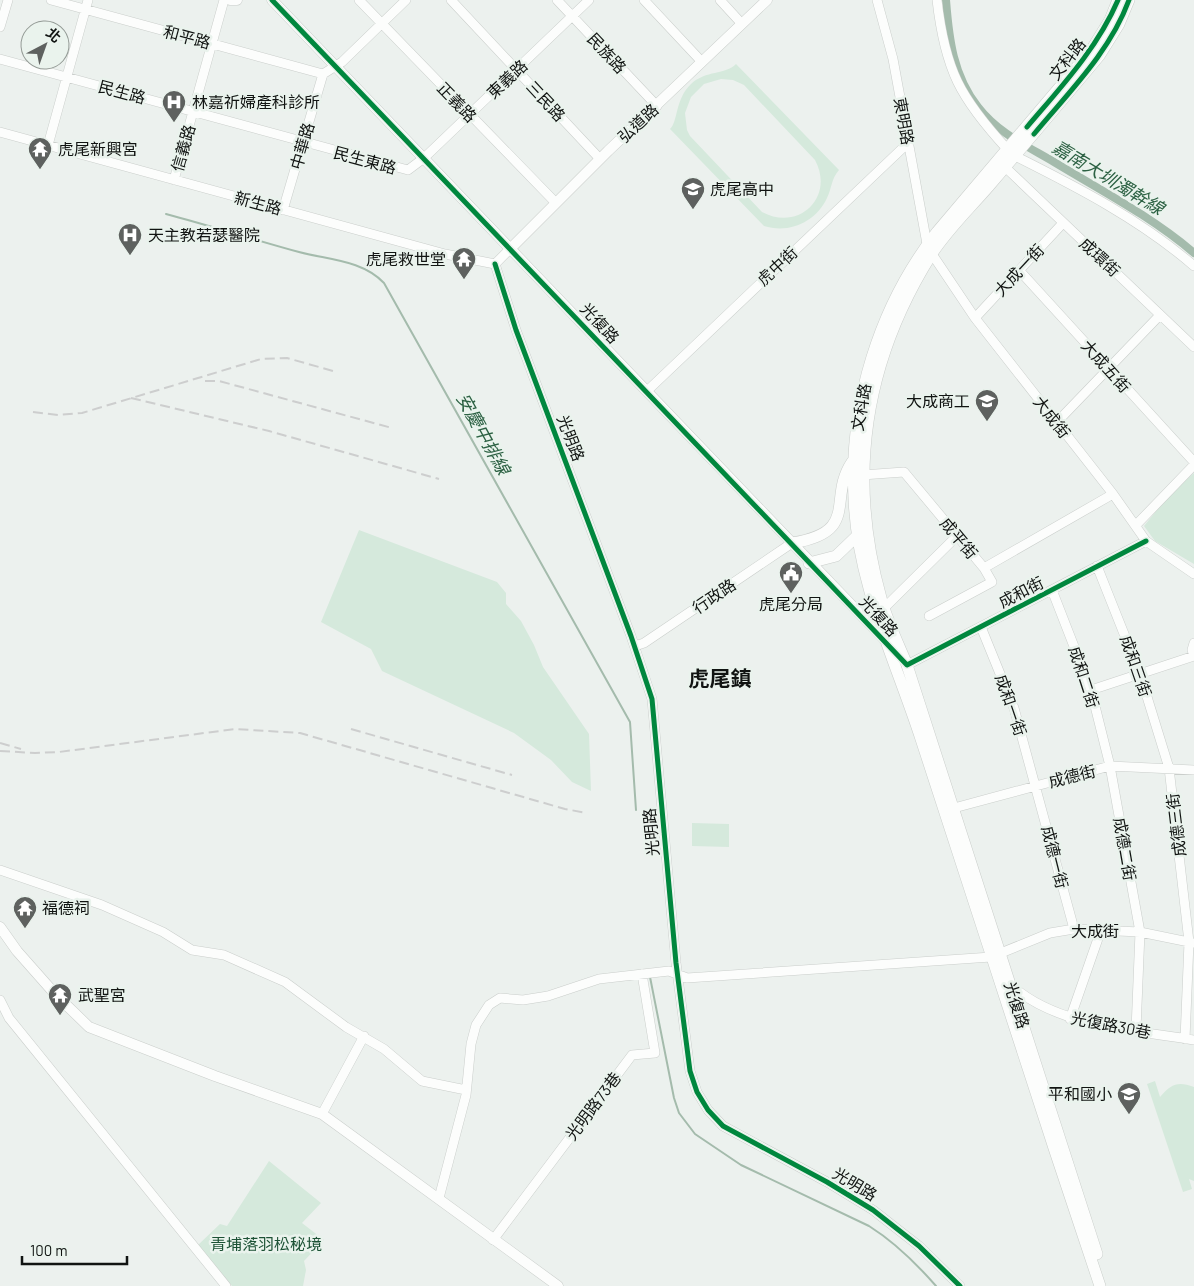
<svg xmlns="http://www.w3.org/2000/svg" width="1194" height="1286" font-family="Barlow,'Noto Sans TC',sans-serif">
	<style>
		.green { fill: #d5e9dc; fill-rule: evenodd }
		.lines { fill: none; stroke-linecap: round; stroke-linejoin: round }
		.stream { stroke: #a4bbac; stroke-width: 2 }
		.canal { stroke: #a4bbac; stroke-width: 8 }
		.minor-casing { stroke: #cacecb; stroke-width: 10 }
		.tertiary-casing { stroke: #cacecb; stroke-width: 11 }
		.secondary-casing { stroke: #cacecb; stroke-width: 12 }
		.minor { stroke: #fcfdfc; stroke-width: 9 }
		.tertiary { stroke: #fcfdfc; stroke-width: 10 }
		.secondary { stroke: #fcfdfc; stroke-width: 11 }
		.rail { stroke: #cdcece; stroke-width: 2; stroke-dasharray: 10 5; stroke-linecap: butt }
		.cycleway-casing { stroke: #eaf3ed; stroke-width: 8 }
		.cycleway { stroke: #00873e; stroke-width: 5 }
		.labels { text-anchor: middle; stroke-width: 5; stroke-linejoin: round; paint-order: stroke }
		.street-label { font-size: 16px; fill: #111412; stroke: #eaf3ed }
		.poi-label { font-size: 16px; fill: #111412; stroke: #eaf3ed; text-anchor: start }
		.park-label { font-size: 16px; fill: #1c5235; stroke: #eaf3ed }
		.water-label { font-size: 18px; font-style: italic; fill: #2c6143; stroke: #eaf3ed }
		.district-label { font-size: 21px; font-weight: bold; fill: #111412; stroke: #eaf3ed }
	</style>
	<rect width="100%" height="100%" fill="#ecf1ee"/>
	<!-- green -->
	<path class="green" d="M736 64 839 170C831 179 832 188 827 198 816 222 789 234 764 226L670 129C678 122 675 99 691 84 706 70 725 75 736 64ZM721 79 733 80 744 85 815 160C835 197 799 232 762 212L690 136 687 130 685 113 691 97 704 84Z
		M1194 473V564L1155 541 1144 526 1170 494Z
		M359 530 497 582 506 593V604L521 621 534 645 543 667 589 734 591 791 572 782 551 760 514 733 382 671 371 649 321 622Z
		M692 823 729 824V847L692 846Z
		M1155 1081 1160 1097C1171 1084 1178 1081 1194 1087V1181L1189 1179 1192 1189 1183 1192 1147 1084Z
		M269 1161 321 1203 302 1223 324 1240 304 1261 306 1270 303 1286H232L198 1245 220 1224 227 1226Z"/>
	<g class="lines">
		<!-- stream -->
		<path class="stream" d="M166 214C211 226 255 240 299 252 329 260 362 260 384 283L630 722 636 810
			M650 977 674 1098 679 1113 695 1134 741 1165 869 1226C896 1243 916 1263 936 1286"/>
		<!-- canal -->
		<path class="canal" d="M946 0C949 39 953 75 978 107 998 133 1027 146 1054 162 1102 191 1152 217 1194 253"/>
		<!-- minor casing -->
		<g class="minor-casing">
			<path id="minor" d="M51 0 323 74
				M359 0 555 202
				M451 0 600 159
				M557 0 657 106
				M644 0 702 62
				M720 0 742 24
				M877 0 893 59 927 244 932 254 975 318 1113 494 1146 541 1194 574
				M937 0C945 70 960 98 1008 150
				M0 27 8 0
				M0 59 408 170 424 158 589 0
				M0 132 445 254 495 264 510 249
				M48 145 88 0
				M1015 156C1077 187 1141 220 1194 266
				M1005 167 1194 347
				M174 180 224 0
				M283 210 323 74 342 62 406 0
				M495 264 516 330 631 636 652 699 676 963 690 1071 697 1092 708 1110 723 1126 827 1182 873 1210 919 1246 960 1286
				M1019 270 1194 462
				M975 318 1063 223
				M647 391 908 143
				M1057 422 1160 315
				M862 475 904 472 984 568 992 582 929 616
				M1136 525 1194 465
				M1097 566 1140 674 1169 768 1189 942 1185 1039
				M984 568 1113 494
				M1052 590 1091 690 1110 766 1140 932 1136 1030
				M869 623 958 535
				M981 627 1014 708 1074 929
				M1194 643 1192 650 1194 655
				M635 646 644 643 792 543
				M907 665 1146 541
				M1091 690 1194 656
				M954 808 1110 766 1194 770
				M0 870 102 905 163 932 192 950 224 955 285 982 346 1027 384 1049 422 1081 466 1090
				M1010 984C1056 1027 1135 1030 1194 1040
				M0 1000 9 1018 226 1286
				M1070 1019 1101 930
				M322 1114 364 1036
				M439 1198 466 1095 471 1044 476 1025 489 1005 500 998 523 1000 548 996 599 979 669 971 687 978 991 957 1050 933 1074 929 1140 932 1194 943
				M493 1240 632 1055 655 1053 642 974"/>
		</g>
		<!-- tertiary casing -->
		<g class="tertiary-casing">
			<path id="tertiary" d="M230 0H237
				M272 0 885 640
				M510 249 608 151 767 0
				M0 927 17 951 55 994 89 1027 215 1076 322 1114 558 1286"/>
		</g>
		<!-- secondary casing -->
		<g class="secondary-casing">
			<path id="secondary" d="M792 543C861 532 827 499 852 462
				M809 563 836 556 860 533
				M1097 1254 907 665C898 643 887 621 881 598 847 477 864 362 931 255 947 230 970 208 989 186 1026 143 1063 99 1099 56L1119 24 1129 0
				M1100 1286C1085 1240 1069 1194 1054 1148 1009 1012 966 875 921 739 895 659 857 583 854 498 849 404 879 306 937 232L1092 49 1110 20 1118 0"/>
		</g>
		<!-- minor -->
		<use href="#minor" class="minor"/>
		<!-- tertiary -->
		<use href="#tertiary" class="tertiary"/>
		<!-- secondary -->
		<use href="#secondary" class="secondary"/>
		<!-- rail -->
		<path class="rail" d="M205 381H219L392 428
			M131 398 269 431 439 479
			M33 412 58 415 82 413 261 359 287 358 333 371
			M351 729 512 775
			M0 743 21 749
			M0 751 35 753 59 752 235 729 300 733 565 809 587 813"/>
		<!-- cycleway casing -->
		<g class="cycleway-casing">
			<path id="cycleway" d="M272 0 907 665 1146 541
				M1027 127C1061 87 1097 49 1118 0
				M1034 134C1069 92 1110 52 1129 0
				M495 264 516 330 631 636 652 699 676 963 690 1071 697 1092 708 1110 723 1126 827 1182 873 1210 919 1246 960 1286"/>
		</g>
		<!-- cycleway -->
		<use href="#cycleway" class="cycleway"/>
	</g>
	<!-- icons -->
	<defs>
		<g id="hospital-pin" transform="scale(1.25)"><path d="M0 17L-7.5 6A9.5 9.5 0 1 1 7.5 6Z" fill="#5e615f" stroke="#eaf3ed"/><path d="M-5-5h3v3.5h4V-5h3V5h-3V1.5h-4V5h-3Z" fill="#fff"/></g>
		<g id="temple-pin" transform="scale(1.25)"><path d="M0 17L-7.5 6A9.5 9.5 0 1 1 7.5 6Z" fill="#5e615f" stroke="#eaf3ed"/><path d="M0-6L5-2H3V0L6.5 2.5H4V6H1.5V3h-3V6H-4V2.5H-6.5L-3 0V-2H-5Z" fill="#fff"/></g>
		<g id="school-pin" transform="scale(1.25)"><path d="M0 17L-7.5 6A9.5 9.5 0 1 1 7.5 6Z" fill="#5e615f" stroke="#eaf3ed"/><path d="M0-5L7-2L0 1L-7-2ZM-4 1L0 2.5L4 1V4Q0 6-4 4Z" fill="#fff"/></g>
		<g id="civic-pin" transform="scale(1.25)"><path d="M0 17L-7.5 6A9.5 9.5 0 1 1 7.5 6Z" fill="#5e615f" stroke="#eaf3ed"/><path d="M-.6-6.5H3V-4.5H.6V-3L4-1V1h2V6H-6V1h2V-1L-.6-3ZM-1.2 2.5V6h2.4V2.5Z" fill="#fff"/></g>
	</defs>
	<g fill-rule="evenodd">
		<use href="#hospital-pin" x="174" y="102"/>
		<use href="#temple-pin" x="40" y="149"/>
		<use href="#school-pin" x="693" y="189"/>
		<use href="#hospital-pin" x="130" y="235"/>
		<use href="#temple-pin" x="464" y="259"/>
		<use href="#school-pin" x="987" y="401"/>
		<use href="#civic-pin" x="791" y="573"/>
		<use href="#temple-pin" x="25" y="908"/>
		<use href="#temple-pin" x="60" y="995"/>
		<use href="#school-pin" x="1129" y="1094"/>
	</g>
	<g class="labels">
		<!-- street labels -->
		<g class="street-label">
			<text transform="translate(187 37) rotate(15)" y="6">和平路</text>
			<text transform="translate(607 53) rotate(47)" y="6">民族路</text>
			<text transform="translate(1067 59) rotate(-52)" y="6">文科路</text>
			<text transform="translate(507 79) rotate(-43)" y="6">東義路</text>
			<text transform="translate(122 92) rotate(15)" y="6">民生路</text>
			<text transform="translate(546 101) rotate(47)" y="6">三民路</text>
			<text transform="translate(457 102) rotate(46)" y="6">正義路</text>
			<text transform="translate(904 121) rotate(80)" y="6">東明路</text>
			<text transform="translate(638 123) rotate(-43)" y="6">弘道路</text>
			<text transform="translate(302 146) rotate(-74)" y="6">中華路</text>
			<text transform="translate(183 148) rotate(-74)" y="6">信義路</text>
			<text transform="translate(365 160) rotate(15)" y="6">民生東路</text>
			<text transform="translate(258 203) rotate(15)" y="6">新生路</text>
			<text transform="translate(1100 257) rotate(43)" y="6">成環街</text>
			<text transform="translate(777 266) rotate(-43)" y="6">虎中街</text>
			<text transform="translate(1019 270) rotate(-47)" y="6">大成一街</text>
			<text transform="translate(600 323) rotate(47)" y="6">光復路</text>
			<text transform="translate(1106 366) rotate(48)" y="6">大成五街</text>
			<text transform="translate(861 407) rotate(-80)" y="6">文科路</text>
			<text transform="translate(1052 417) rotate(52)" y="6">大成街</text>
			<text transform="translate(571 438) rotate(69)" y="6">光明路</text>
			<text transform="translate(959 538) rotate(50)" y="6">成平街</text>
			<text transform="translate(1021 592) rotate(-27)" y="6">成和街</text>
			<text transform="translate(714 596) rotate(-34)" y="6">行政路</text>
			<text transform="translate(879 616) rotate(47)" y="6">光復路</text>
			<text transform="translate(1136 666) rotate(71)" y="6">成和三街</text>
			<text transform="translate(1084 677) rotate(72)" y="6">成和二街</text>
			<text transform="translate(1011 705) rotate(71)" y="6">成和一街</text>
			<text transform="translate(1072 776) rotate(-14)" y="6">成德街</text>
			<text transform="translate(1176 825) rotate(-97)" y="6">成德三街</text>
			<text transform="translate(651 832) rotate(-95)" y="6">光明路</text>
			<text transform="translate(1125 849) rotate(80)" y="6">成德二街</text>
			<text transform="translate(1055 857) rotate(76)" y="6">成德一街</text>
			<text x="1095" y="937">大成街</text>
			<text transform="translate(1017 1005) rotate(72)" y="6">光復路</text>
			<text transform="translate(1111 1025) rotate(11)" y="6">光復路30巷</text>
			<text transform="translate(593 1106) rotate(-53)" y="6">光明路73巷</text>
			<text transform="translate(855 1184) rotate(31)" y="6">光明路</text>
		</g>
		<!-- poi labels -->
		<g class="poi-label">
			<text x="192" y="108">林嘉祈婦產科診所</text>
			<text x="58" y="155">虎尾新興宮</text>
			<text x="710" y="195">虎尾高中</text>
			<text x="148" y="241">天主教若瑟醫院</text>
			<text x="446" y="265" text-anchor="end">虎尾救世堂</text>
			<text x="970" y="407" text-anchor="end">大成商工</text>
			<text x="791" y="610" text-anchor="middle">虎尾分局</text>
			<text x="42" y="914">福德祠</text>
			<text x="78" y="1001">武聖宮</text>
			<text x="1112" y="1100" text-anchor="end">平和國小</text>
		</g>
		<!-- park labels -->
		<g class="park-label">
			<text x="266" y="1250">青埔落羽松秘境</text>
		</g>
		<!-- water labels -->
		<g class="water-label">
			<text transform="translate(1108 178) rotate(31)" y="6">嘉南大圳濁幹線</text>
			<text transform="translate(483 434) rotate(61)" y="6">安慶中排線</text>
		</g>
		<!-- district labels -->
		<g class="district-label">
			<text x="720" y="686">虎尾鎮</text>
		</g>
	</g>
	<!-- north arrow -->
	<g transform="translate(45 45) rotate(41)"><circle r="24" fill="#eaf3ed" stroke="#939a95"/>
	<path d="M0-4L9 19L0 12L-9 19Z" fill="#5e615f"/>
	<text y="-8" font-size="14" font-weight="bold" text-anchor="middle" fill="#111412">北</text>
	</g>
	<!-- scale -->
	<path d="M22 1256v8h105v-8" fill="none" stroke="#111412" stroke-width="2.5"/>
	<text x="30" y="1256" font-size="15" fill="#111412" stroke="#eaf3ed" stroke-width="4" paint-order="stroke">100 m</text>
</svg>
